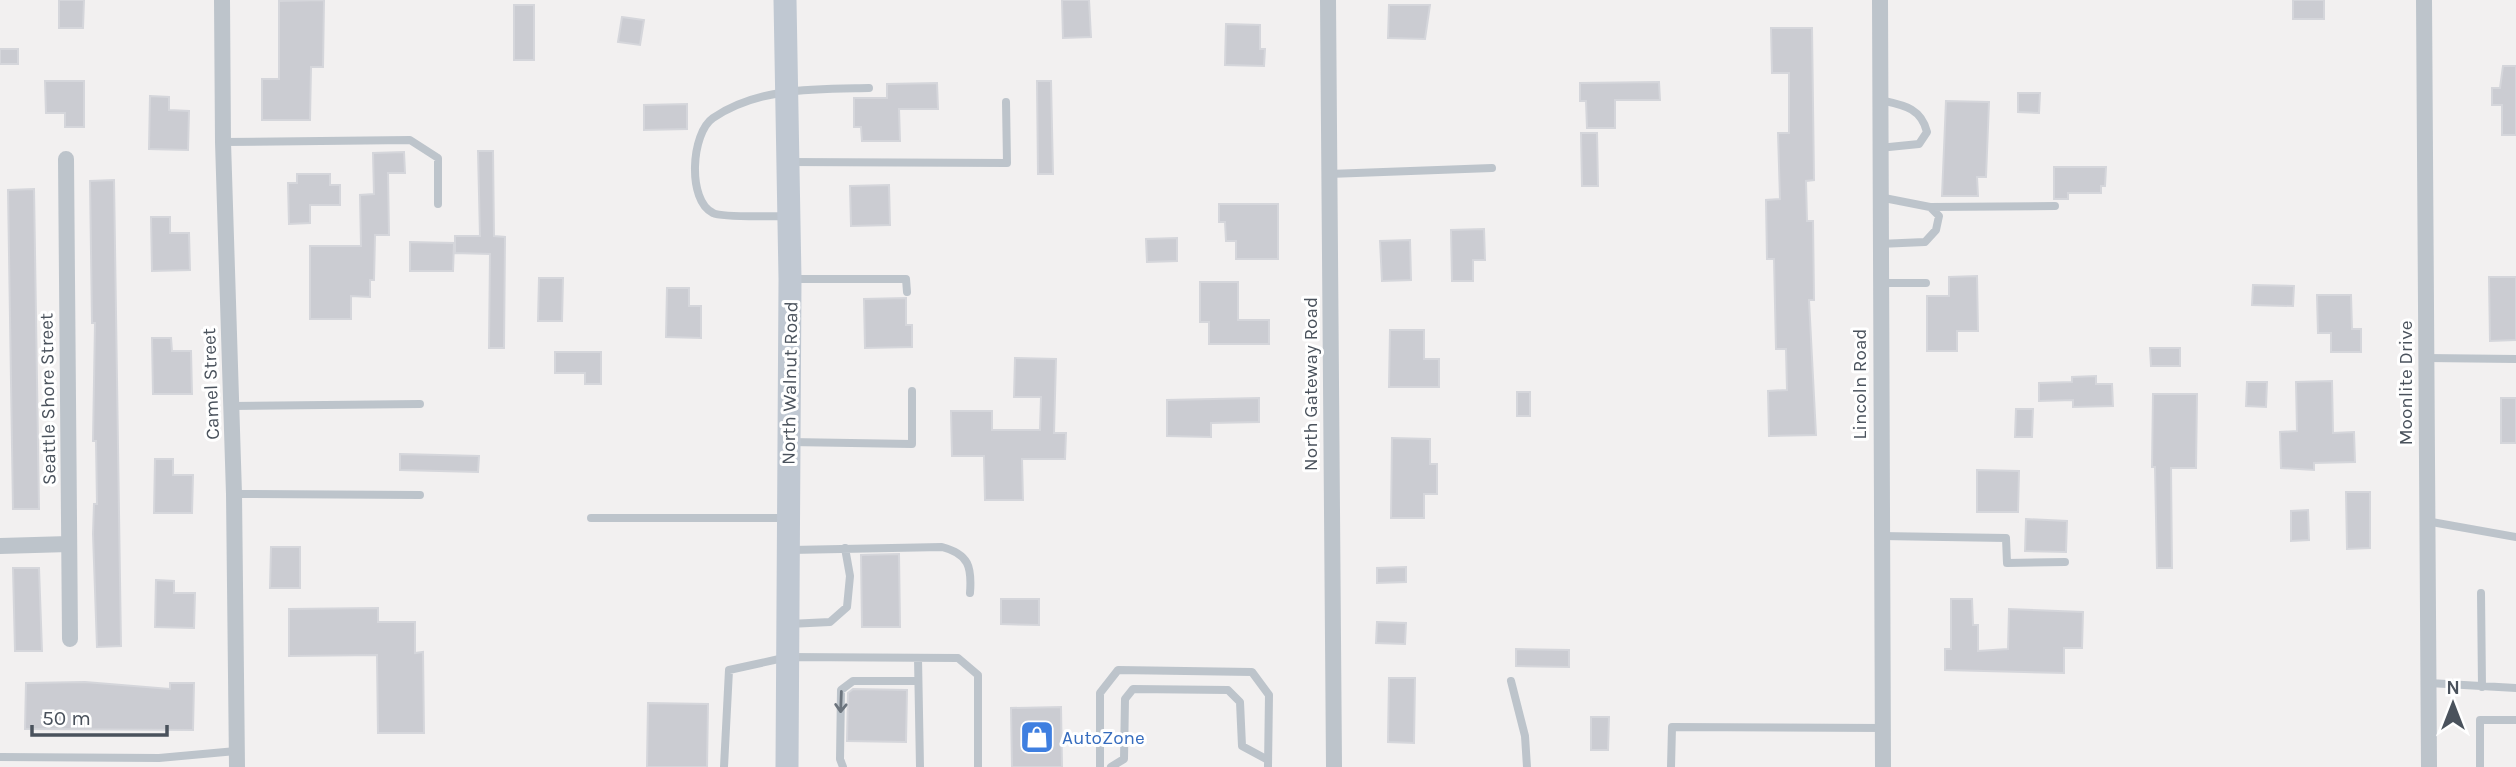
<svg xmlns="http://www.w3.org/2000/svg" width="2516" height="767" font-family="Karla,sans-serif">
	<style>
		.building { fill: #cbccd2; stroke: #d5d6db; stroke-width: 2 }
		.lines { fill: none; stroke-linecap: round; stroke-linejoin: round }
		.lane { stroke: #bdc4cb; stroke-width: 8 }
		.street { stroke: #bdc4cb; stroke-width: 16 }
		.secondary { stroke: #c0c8d2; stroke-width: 23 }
		.oneway { stroke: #6c747d }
		.labels { text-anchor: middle; stroke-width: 6; stroke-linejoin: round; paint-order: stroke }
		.street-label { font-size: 19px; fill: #4a525c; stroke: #fff }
		.shop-label { font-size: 19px; fill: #366cbe; stroke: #fff; text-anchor: start }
	</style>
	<rect width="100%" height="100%" fill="#f2f0f0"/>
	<!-- building -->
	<path class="building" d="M59 0H84L83 28H59Z
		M324 0 323 67H311L310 120H262V79H279V1Z
		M1062 0H1089L1091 37 1063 38Z
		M2293 0H2324V19H2293Z
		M514 5H534V60H514Z
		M1389 5H1430L1425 39 1388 38Z
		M622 17 644 20 640 45 618 42Z
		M1226 24 1260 25V49H1265L1264 66 1225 65Z
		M1771 28H1812L1814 180 1806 181 1807 221H1813L1814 300H1809L1816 435 1769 436 1768 391 1787 390 1786 349H1776L1774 259H1767L1766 200 1780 199 1778 133H1789V73H1772Z
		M0 49H18V64H0Z
		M2503 66H2516V135H2502V105H2492V88H2500Z
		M45 81H84V127H65V113H46Z
		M1037 81H1051L1053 174H1038Z
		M1659 82 1660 100H1615V128H1587L1586 101H1580V83Z
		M937 83 938 109H899L900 141H862L861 127H854V98H887V84Z
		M2018 93H2040L2039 113 2018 112Z
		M150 96 169 97V110L189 111 188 150 149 149Z
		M1946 101 1989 102 1986 177H1977L1978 196H1942Z
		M687 104V129L644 130V105Z
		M1581 133H1597L1598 186H1582Z
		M478 151H493L494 236 505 237 504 348H489L490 254 455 253V236H480Z
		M404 152 405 173H388L389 235H375L374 280H370V297L351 296V319H310V246H361L360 195 374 194 373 153Z
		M2054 167H2106L2105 186H2101V193H2068V199H2054Z
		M297 174H330V185H340V205H310V223L289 224 288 183H297Z
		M114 180 121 646 97 647 93 534 94 504H97L96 441H93L95 323H92L90 181Z
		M889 185 890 225 851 226 850 186Z
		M34 189 39 509H13L8 190Z
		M1219 204H1278V259H1236V241H1226L1225 222H1219Z
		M151 217H170V233H189L190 270 152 271Z
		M1484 229 1485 260H1473V281H1452L1451 230Z
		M1177 238V261L1147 262 1146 239Z
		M1410 240 1411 280 1382 281 1380 241Z
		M410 242 454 243 453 271H410Z
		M1977 276 1978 331H1957V351H1927V296H1949V277Z
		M2489 277H2516V340L2490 341Z
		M539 278H563L562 321H538Z
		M1200 282H1238V320H1269V344H1209V322H1200Z
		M2253 285 2294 286 2293 306 2252 305Z
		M667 288H689V306H701V338L666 337Z
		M2317 295H2351L2352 329H2361V352H2331V333H2318Z
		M906 298V325H912V347L865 348 864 299Z
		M1390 330H1424V359H1439V387H1389Z
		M152 338H171L172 351H191L192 394H153Z
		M2150 348H2180V366H2151Z
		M555 352H601V384H585V373H555Z
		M1015 358 1056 359 1054 433H1066L1065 459H1022L1023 500H985L984 456H952L951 411H992V430H1040L1041 397H1014Z
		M2096 376V384H2112L2113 406 2073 407V400L2039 401V383L2072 382V377Z
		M2332 381 2333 433 2354 432 2355 462 2314 463V470L2281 468 2280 432 2297 431 2296 382Z
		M2247 382H2267L2266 407 2246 406Z
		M1517 392H1530V416H1517Z
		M2153 394H2197L2196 468H2171L2172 568H2157L2155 467H2152Z
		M1259 398V422L1211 423V437L1167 436V400Z
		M2501 398H2516V443H2501Z
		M2016 409H2033L2032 437H2015Z
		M1392 438 1430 439V464H1437V494H1424V518H1391Z
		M400 454 479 456 478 472 400 470Z
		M155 459H173V475H193L192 513H154Z
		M1977 470 2019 471 2018 512H1977Z
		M2346 492H2370V548L2347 549Z
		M2308 510 2309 540 2291 541V511Z
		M2026 519 2067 521 2066 552 2025 551Z
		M271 547H300V588H270Z
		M899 554 900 627H862L861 555Z
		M1406 567V582L1377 583V568Z
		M13 568H39L42 651H15Z
		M156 580 174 581V593H195L194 628 155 627Z
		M1001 599H1039V625L1001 624Z
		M1951 599H1972L1973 625H1978V651L2008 649 2009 609 2083 612 2082 648H2064V673L1945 670V649H1951Z
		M378 608V622H415V653L423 652 424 733H378L377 655 289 656V609Z
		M1377 622 1406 623 1405 644 1376 643Z
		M1516 649 1569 650V667L1516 666Z
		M1389 678H1415L1414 743 1388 742Z
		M85 682 170 689V683H194L193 730 25 729 26 683Z
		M853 689 907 690 906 742 847 741 848 693Z
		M648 703 708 704 707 767H647Z
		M1061 707 1062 767H1012L1011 708Z
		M1591 717H1609L1608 750H1591Z"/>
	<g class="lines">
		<!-- lane -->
		<path class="lane" d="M223 142 410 140 438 158V204
			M1879 148 1919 144 1927 132C1921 107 1902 105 1880 100
			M789 162 1007 163 1006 102
			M1329 174 1492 168
			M1930 207 2055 206
			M788 216C773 216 723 218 713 213 687 201 691 133 713 118 759 87 816 89 869 88
			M1879 244 1925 242 1936 230 1939 216 1930 207 1879 197
			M793 279H906L907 292
			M1879 283H1926
			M2427 358 2516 359
			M231 406 420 404
			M790 442 912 444V391
			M234 494 420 495
			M591 518H788
			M2426 521 2516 537
			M1881 536 2006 538 2007 563 2065 562
			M791 550 942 547C969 554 972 567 970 593
			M2481 593 2482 687
			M789 624 830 622 847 607 850 576 845 548
			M918 658 920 767
			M1511 681 1525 736 1527 767
			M2429 683 2516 688
			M0 757 159 758 236 751
			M724 767 729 670 788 657 958 658 978 675V767
			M843 767 840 759 841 690 853 681H918
			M1100 767V693L1118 670 1252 672 1269 695 1268 767
			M1111 767 1124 759 1125 699 1133 689 1228 690 1240 702 1242 746 1268 760
			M1671 767 1672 727 1883 728
			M2480 767V720H2516"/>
		<!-- street -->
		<path class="street" d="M222 0 223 142 234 494 237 767
			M1328 0 1334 767
			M1880 0 1883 767
			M2424 0 2429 767
			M66 159 70 639
			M0 546 69 544"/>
		<!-- secondary -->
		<path class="secondary" d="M785 0 790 279 787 767"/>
	</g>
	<!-- one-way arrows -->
	<defs><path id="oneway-shaft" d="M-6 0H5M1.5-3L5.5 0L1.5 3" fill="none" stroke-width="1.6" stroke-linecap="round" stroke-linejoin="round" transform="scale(1.75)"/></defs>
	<use class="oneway" href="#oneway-shaft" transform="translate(841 702) rotate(92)"/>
	<!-- icons -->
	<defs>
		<g id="shop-square" transform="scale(1.75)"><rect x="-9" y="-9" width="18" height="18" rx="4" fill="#3f7fe0" stroke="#fff"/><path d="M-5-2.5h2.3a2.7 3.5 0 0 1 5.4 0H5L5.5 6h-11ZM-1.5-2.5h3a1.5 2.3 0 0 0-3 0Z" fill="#fff"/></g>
	</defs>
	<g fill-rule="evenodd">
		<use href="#shop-square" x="1037" y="737"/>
	</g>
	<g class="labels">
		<!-- street labels -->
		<g class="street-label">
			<text transform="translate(789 383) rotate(-89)" y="7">North Walnut Road</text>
			<text transform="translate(2405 383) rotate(-90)" y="7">Moonlite Drive</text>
			<text transform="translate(210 384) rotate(-92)" y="7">Camel Street</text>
			<text transform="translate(1310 384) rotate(-90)" y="7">North Gateway Road</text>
			<text transform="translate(1859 384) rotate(-90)" y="7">Lincoln Road</text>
			<text transform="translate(47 399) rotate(-91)" y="7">Seattle Shore Street</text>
		</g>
		<!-- shop labels -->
		<g class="shop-label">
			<text x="1062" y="744">AutoZone</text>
		</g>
	</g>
	<!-- north arrow -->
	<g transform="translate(2453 704)" stroke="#ffffff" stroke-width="5" paint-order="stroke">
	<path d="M0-5L12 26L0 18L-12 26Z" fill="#4a525c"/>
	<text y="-10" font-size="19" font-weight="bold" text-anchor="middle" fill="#4a525c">N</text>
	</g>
	<!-- scale -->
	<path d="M32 725v10h135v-10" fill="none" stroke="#4a525c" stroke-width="3.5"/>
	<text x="42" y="725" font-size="21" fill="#4a525c" stroke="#ffffff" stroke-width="5" paint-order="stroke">50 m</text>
</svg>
